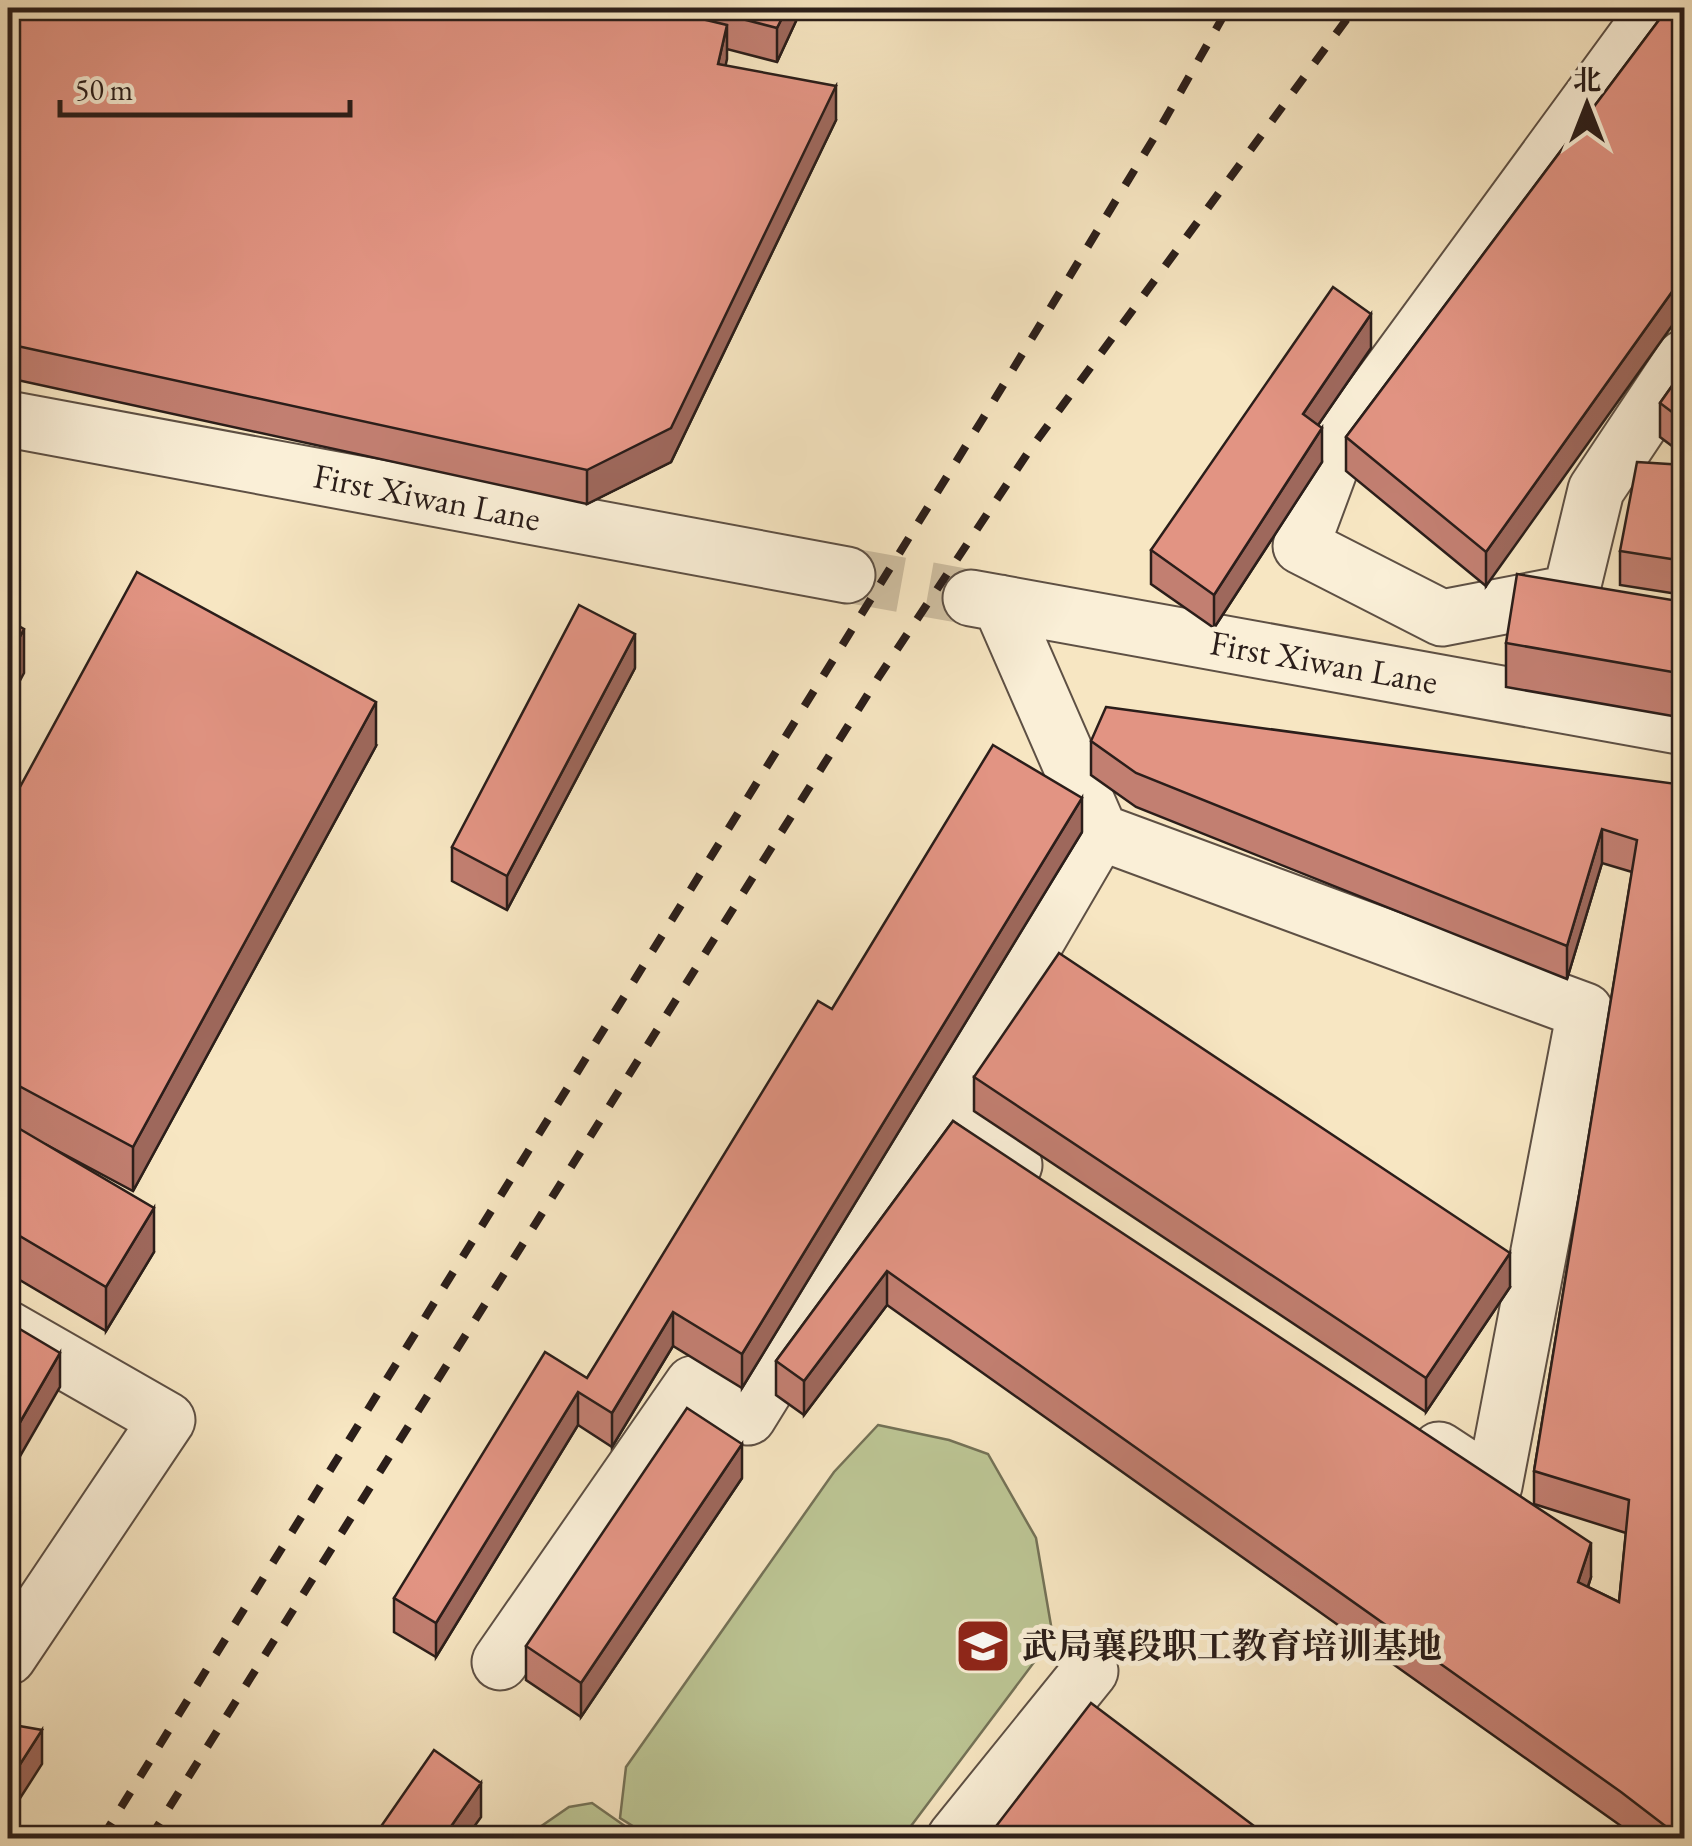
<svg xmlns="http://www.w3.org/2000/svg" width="1692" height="1846" font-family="'EB Garamond','Noto Serif SC',serif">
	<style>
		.green { fill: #bcc594; stroke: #747257; stroke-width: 2.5 }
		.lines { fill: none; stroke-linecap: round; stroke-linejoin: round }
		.minor-tunnel { stroke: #cebea0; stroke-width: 55; stroke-dasharray: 55 28; stroke-linecap: butt }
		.minor-casing { stroke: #5e5044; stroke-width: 59 }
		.minor { stroke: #faefd7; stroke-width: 55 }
		.rail { stroke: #2b1e1a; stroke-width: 8; stroke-dasharray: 18 18; stroke-linecap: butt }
		.wall { fill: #c27f71; stroke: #2b1e1a; stroke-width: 2.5 }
		.shaded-wall { fill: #9e685c; stroke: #2b1e1a; stroke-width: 2.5 }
		.building { fill: #e29483; stroke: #2b1e1a; stroke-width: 2.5 }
		.labels { text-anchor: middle; stroke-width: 10; stroke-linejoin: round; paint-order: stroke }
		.street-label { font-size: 35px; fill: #2b1e1a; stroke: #faefd7 }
		.poi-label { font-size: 35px; font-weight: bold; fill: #2b1e1a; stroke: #faefd7; text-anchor: start }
	</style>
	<rect width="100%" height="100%" fill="#f7e6c2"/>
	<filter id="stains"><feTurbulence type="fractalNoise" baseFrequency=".002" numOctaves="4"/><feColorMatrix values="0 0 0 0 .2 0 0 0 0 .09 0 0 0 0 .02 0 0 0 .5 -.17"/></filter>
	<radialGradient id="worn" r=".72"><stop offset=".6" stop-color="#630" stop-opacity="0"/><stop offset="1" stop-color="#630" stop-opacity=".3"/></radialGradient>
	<!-- green -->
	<path class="green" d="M878 1425 949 1440 988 1454 1036 1538 1053 1637 902 1838H652L620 1818 626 1767 834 1472Z
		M592 1803 642 1838H524L569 1807Z"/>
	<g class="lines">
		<!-- minor-tunnel -->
		<path class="minor-tunnel" d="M847 575 964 596"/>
		<!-- minor casing -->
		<g class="minor-casing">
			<path id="minor" d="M1657 8 1340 441 1301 546 1442 618 1571 593 1596 490 1684 358
				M8 419 847 575
				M971 598 1684 727
				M1000 603 1100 832 1585 1011 1494 1486 1439 1450
				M1014 1165 936 1113 1100 832
				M8 1329 167 1420 8 1657
				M500 1662 693 1384 748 1417 936 1113
				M955 1838 1090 1671"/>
		</g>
		<!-- minor -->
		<use href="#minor" class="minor"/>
		<!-- rail -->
		<path class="rail" d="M102 1838 982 420 1160 128 1228 8
			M150 1838 878 678 1029 451 1355 8"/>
	</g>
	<!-- wall -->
	<path class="wall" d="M8 8H802L777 62 727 49 725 66 836 120 671 462 587 504 8 378Z
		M1668 8 1486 586 1346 471V437Z
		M1371 348 1318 425 1322 462 1214 628 1151 584V550Z
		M1684 369V455L1660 437V403Z
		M1684 465V595L1620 585V551Z
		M1684 602V718L1506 687V643Z
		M635 668 507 910 452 881V847Z
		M1091 741 1684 785V1838H1638L887 1305 804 1415 776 1395V1361L953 1121 1591 1577 1588 1587 1619 1602 1626 1533 1534 1504V1471L1632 872 1602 863 1567 979 1136 807 1091 775Z
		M376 746 133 1191 45 1144 154 1252 106 1331 8 1273V809Z
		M1082 832 742 1388 673 1346 612 1447 578 1425 436 1657 394 1632V1598L587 1378 832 1009Z
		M974 1077 1510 1287 1426 1412 974 1111Z
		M742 1478 581 1717 526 1680V1646Z"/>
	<!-- shaded-wall -->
	<path class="shaded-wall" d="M787 8H802L777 62V28Z
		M727 25V59L718 98V64Z
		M836 86V120L671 462 587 504V470Z
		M1684 275V309L1486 586V552Z
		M1371 314V348L1303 447V414Z
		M1322 428V462L1214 628V595Z
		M24 629V673L8 703V659Z
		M635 634V668L507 910V876Z
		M376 702V746L133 1191V1147Z
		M1082 798V832L742 1388V1354Z
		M1602 829V863L1567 979V946Z
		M154 1208V1252L106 1331V1287Z
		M1510 1253V1287L1426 1412V1378Z
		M887 1271V1305L804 1415V1381Z
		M673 1312V1346L612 1447V1413Z
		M60 1353V1387L8 1477V1443Z
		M578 1392V1425L436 1657V1623Z
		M742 1444V1478L581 1717V1683Z
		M1591 1543V1577L1578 1616V1582Z
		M42 1730V1764L8 1817V1783Z
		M481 1783V1817L466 1838H443Z"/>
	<!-- building -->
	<path class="building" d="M8 8H656L727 25 718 64 836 86 671 428 587 470 8 344Z
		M700 8H787L777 28Z
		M1668 8H1684V275L1486 552 1346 437Z
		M1333 287 1371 314 1303 414 1322 428 1214 595 1151 550Z
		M1684 369V421L1660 403Z
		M1637 462 1684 465V561L1620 551Z
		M137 572 376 702 133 1147 8 1080V809Z
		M1517 574 1684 602V674L1506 643Z
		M579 605 635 634 507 876 452 847Z
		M8 620 24 629 8 659Z
		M1106 707 1684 785V1838H1681L1621 1792 887 1271 804 1381 776 1361 953 1121 1591 1543 1578 1582 1619 1602 1629 1500 1534 1471 1637 840 1602 829 1567 946 1136 773 1091 741Z
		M993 745 1082 798 742 1354 673 1312 612 1413 578 1392 436 1623 394 1598 545 1352 587 1378 818 1001 832 1009Z
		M1059 953 1510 1253 1426 1378 974 1077Z
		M8 1122 154 1208 106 1287 8 1229Z
		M8 1322 60 1353 8 1443Z
		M687 1408 742 1444 581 1683 526 1646Z
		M1091 1703 1270 1838H987Z
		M8 1724 42 1730 8 1783Z
		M434 1750 481 1783 443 1838H373Z"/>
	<!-- icons -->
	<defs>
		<g id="university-square" transform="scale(2.875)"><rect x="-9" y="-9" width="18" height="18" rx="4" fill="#8f2418" stroke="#faefd7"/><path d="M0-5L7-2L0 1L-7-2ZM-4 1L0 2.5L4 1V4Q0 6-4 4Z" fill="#fff"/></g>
	</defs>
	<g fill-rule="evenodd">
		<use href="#university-square" x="983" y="1646"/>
	</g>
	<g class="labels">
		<!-- street labels -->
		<g class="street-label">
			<text transform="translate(427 497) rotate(11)" y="12">First Xiwan Lane</text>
			<text transform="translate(1324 662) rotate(10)" y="12">First Xiwan Lane</text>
		</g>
		<!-- poi labels -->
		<g class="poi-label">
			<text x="1022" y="1658">武局襄段职工教育培训基地</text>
		</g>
	</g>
	<!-- margin -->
	<rect width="1692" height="1846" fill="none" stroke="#f7e6c2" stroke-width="40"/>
	<rect x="10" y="10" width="1672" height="1826" fill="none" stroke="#2b1e1a" stroke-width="5"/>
	<rect x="20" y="20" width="1652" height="1806" fill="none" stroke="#2b1e1a" stroke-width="2.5"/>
	<!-- north arrow -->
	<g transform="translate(1587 105)" stroke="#faefd7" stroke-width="8" paint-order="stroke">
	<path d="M0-8L18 38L0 25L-18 38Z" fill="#2b1e1a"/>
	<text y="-15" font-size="28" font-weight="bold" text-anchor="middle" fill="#2b1e1a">北</text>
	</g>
	<!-- scale -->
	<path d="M60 100v15h290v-15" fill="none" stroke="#2b1e1a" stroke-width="5"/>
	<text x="75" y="100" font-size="30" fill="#2b1e1a" stroke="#faefd7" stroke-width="8" paint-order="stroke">50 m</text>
	<rect width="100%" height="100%" filter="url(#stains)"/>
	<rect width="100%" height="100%" fill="url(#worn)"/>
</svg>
